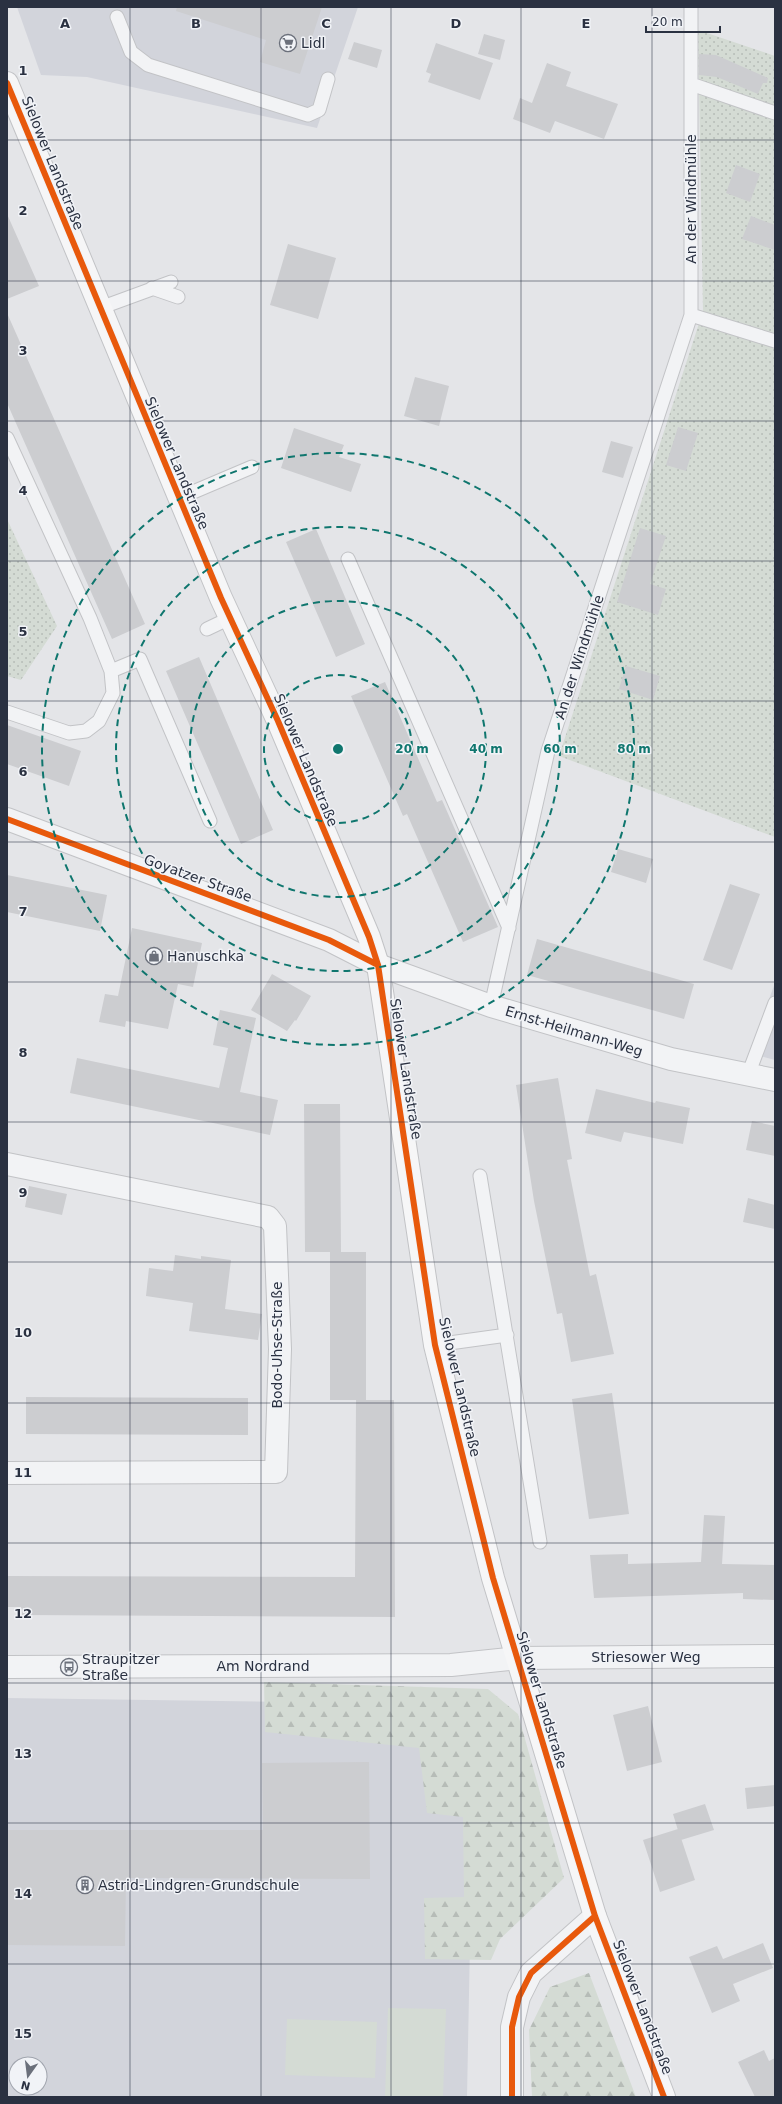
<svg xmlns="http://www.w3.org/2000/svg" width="782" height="2104" font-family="'DejaVu Sans',sans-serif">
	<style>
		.built { fill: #d2d4db; fill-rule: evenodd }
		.grass { fill: url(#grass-dots) }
		.forest { fill: url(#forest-firs) }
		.park { fill: #d4dbd4 }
		.building { fill: #cccdd0 }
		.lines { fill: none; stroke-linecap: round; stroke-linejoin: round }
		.service-casing { stroke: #c2c3c6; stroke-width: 15 }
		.minor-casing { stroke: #c2c3c6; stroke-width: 24 }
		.tertiary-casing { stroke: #c2c3c6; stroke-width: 24 }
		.secondary-casing { stroke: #c2c3c6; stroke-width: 24 }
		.service { stroke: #f2f3f5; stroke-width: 13 }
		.minor { stroke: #f2f3f5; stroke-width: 22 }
		.tertiary { stroke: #f2f3f5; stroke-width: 22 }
		.secondary { stroke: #f6f6f7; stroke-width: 22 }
		.cycleway-casing { stroke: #f1f3f7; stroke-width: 8 }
		.cycleway { stroke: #e8590c; stroke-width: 6 }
		.grid { fill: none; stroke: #2a3141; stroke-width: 1; stroke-opacity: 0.55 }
		.ring { fill: none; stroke: #0f766e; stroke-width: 2; stroke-dasharray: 7 5 }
		.labels { text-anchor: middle; stroke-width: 3; stroke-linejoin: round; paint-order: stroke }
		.poi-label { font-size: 14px; fill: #2a3141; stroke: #f1f3f7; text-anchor: start }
		.street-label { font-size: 14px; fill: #2a3141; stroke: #f1f3f7 }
		.grid-label { font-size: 13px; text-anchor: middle; font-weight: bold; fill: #2a3141; stroke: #f1f3f7; stroke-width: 3; stroke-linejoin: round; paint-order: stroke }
		.centre { fill: #0f766e; stroke: #f1f3f7; stroke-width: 2 }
		.ring-label { font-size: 12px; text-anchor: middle; font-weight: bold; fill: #0f766e; stroke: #f1f3f7; stroke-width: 3; stroke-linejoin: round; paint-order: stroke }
	</style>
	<defs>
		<pattern id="grass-dots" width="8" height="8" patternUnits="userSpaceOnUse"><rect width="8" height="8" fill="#d4dbd4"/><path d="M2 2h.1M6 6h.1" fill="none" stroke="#b6bcb7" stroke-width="1.8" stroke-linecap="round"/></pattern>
		<pattern id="forest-firs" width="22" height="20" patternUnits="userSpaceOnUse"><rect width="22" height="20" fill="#d4dbd4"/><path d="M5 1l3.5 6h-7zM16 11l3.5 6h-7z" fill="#b6bcb7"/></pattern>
	</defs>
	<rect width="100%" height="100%" fill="#e4e5e8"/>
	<!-- built -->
	<path class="built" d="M17 7H358L317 128 87 77 41 75Z
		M775 983V1060L749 1053Z
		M7 1698 434 1704 474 1737 467 2097H7ZM16 2064H40V2088H16Z"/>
	<!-- grass -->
	<path class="grass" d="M698 30 775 56V837L559 756 703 311Z
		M7 519 57 626 21 680 7 676Z"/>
	<!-- forest -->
	<path class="forest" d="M264 1682 488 1689 518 1714 564 1878 500 1939 491 1960 425 1959 424 1898 464 1897 463 1817 427 1813 419 1748 265 1732Z
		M589 1973 636 2097H532L529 2030 550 1987Z"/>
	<!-- park -->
	<path class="park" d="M388 2008 446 2009 443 2097H385Z
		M287 2019 377 2022 375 2078 285 2075Z"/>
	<!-- building -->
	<path class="building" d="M177 7H322L300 74 260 62 266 40 176 11Z
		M484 34 505 40 500 60 478 54Z
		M354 42 382 50 377 68 348 59Z
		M436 43 493 63 480 100 428 82 431 74 426 72Z
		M699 54 716 55 768 78 767 83H763L758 94 717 77 699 75Z
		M547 63 571 72 566 86 618 104 604 139 555 121 550 133 513 119 520 98 532 103Z
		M736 165 760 174 750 202 726 193Z
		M7 214 39 286 7 299Z
		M751 216 775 225V250L742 239Z
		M288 244 336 258 318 319 270 305Z
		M7 313 145 624 112 639 7 403Z
		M415 377 449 386 439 426 404 416Z
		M678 427 698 433 686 471 666 465Z
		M294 428 344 445 339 457 361 464 351 492 281 468Z
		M611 441 633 447 623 478 602 472Z
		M640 528 666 536 650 584 666 589 658 615 617 602Z
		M316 529 365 644 336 657 286 542Z
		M199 657 273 830 241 844 166 671Z
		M626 666 660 676 653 700 619 689Z
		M385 682 437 802 442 800 498 927 463 942 407 814 403 816 351 696Z
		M7 725 81 751 69 786 7 764Z
		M618 849 653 859 646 883 611 872Z
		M7 875 107 895 100 931 7 912Z
		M730 884 760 894 732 970 703 960Z
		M132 928 202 943 193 987 178 984 168 1029 126 1021 125 1027 99 1022 105 994 118 996Z
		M537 939 694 984 684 1019 527 975Z
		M272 974 311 996 296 1021 295 1020 287 1031 251 1010Z
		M220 1010 256 1018 240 1092 278 1100 270 1135 70 1093 77 1058 219 1088 228 1048 213 1045Z
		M558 1078 572 1159 567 1160 590 1276 596 1274 614 1354 571 1362 562 1313 557 1314 534 1201 516 1085Z
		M596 1089 655 1103 656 1101 690 1108 683 1144 624 1132 621 1142 585 1133Z
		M304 1104H340L341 1252H366V1400H394L395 1617 22 1615 21 1607H7V1576L355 1577 356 1400H330V1252H305Z
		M752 1121 775 1126V1156L746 1150Z
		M29 1186 67 1194 62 1215 25 1207Z
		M748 1198 775 1205V1229L743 1222Z
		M175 1255 201 1259V1256L231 1260 225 1309 262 1314 258 1340 189 1331 193 1303 146 1296 149 1268 173 1271Z
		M612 1393 629 1514 589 1519 572 1399Z
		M26 1397 248 1398V1435L26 1434Z
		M704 1515 725 1516 722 1564 775 1565V1600L743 1599V1593L594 1598 590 1555 628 1554V1564L701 1562Z
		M648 1706 662 1762 627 1771 613 1715Z
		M369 1762 370 1879 126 1878 125 1946 7 1945V1830H263L262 1763Z
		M775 1785V1806L747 1809 745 1788Z
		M705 1804 714 1830 681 1840 673 1814Z
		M678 1829 695 1880 660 1892 643 1840Z
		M763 1943 773 1968 733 1984 740 2001 712 2013 689 1957 717 1946 723 1959Z
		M764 2050 769 2061 775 2058V2097H755L738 2062Z"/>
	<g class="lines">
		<!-- service casing -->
		<g class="service-casing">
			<path id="service" d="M117 17 131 52 148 65 308 115 319 110 328 79
				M691 84 775 113
				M152 288 178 297
				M100 308 171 282
				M691 315 775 341
				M7 438 90 618 111 671 113 693 99 721 86 731 69 733 7 712
				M179 498 252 467
				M348 559 509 928
				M207 629 230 618
				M111 671 140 659 210 821
				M491 1006 548 751 691 315V7
				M748 1075 775 1003
				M480 1176 540 1542
				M435 1345 507 1335"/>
		</g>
		<!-- minor casing -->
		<g class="minor-casing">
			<path id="minor" d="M7 819 329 940 378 965 491 1006 671 1059 775 1080
				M7 1164 268 1217 275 1226 280 1349 276 1472 7 1473
				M518 1658 775 1656
				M512 2097V2027L519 1997 531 1973 595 1916"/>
		</g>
		<!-- tertiary casing -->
		<g class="tertiary-casing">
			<path id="tertiary" d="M7 1667 451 1665 518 1658"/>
		</g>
		<!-- secondary casing -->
		<g class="secondary-casing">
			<path id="secondary" d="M7 83 221 598 278 721 369 937 378 965 435 1345 493 1578 595 1916 664 2097"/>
		</g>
		<!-- service -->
		<use href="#service" class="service"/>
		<!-- minor -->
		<use href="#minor" class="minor"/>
		<!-- tertiary -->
		<use href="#tertiary" class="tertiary"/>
		<!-- secondary -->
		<use href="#secondary" class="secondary"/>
		<!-- cycleway casing -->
		<g class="cycleway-casing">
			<path id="cycleway" d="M7 83 221 598 278 721 369 937 378 965 435 1345 493 1578 595 1916 664 2097
				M7 819 329 940 378 965
				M512 2097V2027L519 1997 531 1973 595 1916"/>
		</g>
		<!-- cycleway -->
		<use href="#cycleway" class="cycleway"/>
	</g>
	<!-- grid -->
	<path class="grid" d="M130 7V2097M261 7V2097M391 7V2097M521 7V2097M652 7V2097M7 140H775M7 281H775M7 421H775M7 561H775M7 701H775M7 842H775M7 982H775M7 1122H775M7 1262H775M7 1403H775M7 1543H775M7 1683H775M7 1823H775M7 1964H775"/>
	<!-- distance rings -->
	<g class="ring">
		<circle cx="338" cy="749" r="74"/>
		<circle cx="338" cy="749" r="148"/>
		<circle cx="338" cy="749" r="222"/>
		<circle cx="338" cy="749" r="296"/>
	</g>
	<!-- icons -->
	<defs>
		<g id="supermarket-ring" transform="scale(0.9)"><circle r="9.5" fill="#f1f3f7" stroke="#6b707b" stroke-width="1.5"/><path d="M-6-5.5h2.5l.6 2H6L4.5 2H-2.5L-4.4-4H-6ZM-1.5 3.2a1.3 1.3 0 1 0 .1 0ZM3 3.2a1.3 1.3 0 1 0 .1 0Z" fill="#6b707b"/></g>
		<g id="shop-ring" transform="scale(0.9)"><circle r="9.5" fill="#f1f3f7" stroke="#6b707b" stroke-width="1.5"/><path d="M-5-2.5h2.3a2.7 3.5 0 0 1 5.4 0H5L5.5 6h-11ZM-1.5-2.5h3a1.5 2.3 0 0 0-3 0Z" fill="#6b707b"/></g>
		<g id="bus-ring" transform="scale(0.9)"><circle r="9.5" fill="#f1f3f7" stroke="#6b707b" stroke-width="1.5"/><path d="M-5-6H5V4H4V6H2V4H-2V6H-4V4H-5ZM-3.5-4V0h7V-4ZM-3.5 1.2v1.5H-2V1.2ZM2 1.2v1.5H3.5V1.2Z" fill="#6b707b"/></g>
		<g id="building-ring" transform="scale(0.9)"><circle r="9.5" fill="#f1f3f7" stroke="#6b707b" stroke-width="1.5"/><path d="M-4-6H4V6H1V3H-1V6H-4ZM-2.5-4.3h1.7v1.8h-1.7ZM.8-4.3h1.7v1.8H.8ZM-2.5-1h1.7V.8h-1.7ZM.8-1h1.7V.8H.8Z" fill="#6b707b"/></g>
	</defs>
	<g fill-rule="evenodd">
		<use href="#supermarket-ring" x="288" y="43"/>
		<use href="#shop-ring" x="154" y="956"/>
		<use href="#bus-ring" x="69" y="1667"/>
		<use href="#building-ring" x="85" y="1885"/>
	</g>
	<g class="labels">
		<!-- poi labels -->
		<g class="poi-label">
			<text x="301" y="48">Lidl</text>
			<text x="167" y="961">Hanuschka</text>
			<text x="82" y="1664">Straupitzer<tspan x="82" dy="16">Straße</tspan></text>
			<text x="98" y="1890">Astrid-Lindgren-Grundschule</text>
		</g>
		<!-- street labels -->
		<g class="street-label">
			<text transform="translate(53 163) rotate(68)" y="5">Sielower Landstraße</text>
			<text transform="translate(691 199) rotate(-90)" y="5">An der Windmühle</text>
			<text transform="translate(177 463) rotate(67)" y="5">Sielower Landstraße</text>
			<text transform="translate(579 657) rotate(-72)" y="5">An der Windmühle</text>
			<text transform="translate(306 760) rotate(67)" y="5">Sielower Landstraße</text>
			<text transform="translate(198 878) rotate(20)" y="5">Goyatzer Straße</text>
			<text transform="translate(574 1031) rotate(17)" y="5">Ernst-Heilmann-Weg</text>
			<text transform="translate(406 1069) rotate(81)" y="5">Sielower Landstraße</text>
			<text transform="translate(277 1345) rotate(-90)" y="5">Bodo-Uhse-Straße</text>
			<text transform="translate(460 1387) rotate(77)" y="5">Sielower Landstraße</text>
			<text x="646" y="1662">Striesower Weg</text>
			<text x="263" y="1671">Am Nordrand</text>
			<text transform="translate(542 1700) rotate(73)" y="5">Sielower Landstraße</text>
			<text transform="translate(643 2007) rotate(69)" y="5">Sielower Landstraße</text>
		</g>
	</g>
	<g class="grid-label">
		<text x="65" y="28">A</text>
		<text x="196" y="28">B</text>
		<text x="326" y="28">C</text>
		<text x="456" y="28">D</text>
		<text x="586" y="28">E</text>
		<text x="23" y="75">1</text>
		<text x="23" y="215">2</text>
		<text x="23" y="355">3</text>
		<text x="23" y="495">4</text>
		<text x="23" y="636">5</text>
		<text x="23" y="776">6</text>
		<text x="23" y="916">7</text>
		<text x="23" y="1057">8</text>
		<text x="23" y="1197">9</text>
		<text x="23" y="1337">10</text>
		<text x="23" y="1477">11</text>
		<text x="23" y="1618">12</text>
		<text x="23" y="1758">13</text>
		<text x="23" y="1898">14</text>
		<text x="23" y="2038">15</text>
	</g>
	<circle cx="338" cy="749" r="6" class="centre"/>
	<g class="ring-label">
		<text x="412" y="753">20 m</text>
		<text x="486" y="753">40 m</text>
		<text x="560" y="753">60 m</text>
		<text x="634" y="753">80 m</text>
	</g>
	<!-- border -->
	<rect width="782" height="2104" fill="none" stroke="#2a3141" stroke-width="16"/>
	<!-- north arrow -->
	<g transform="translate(28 2076) rotate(194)"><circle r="19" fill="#f1f3f7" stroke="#a1a5ae"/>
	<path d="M0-3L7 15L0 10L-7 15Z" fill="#6b707b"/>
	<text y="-6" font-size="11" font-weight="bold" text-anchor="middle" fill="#2a3141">N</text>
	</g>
	<!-- scale -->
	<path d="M646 26v6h74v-6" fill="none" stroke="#2a3141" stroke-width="2"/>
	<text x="652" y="26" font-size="12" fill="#2a3141" stroke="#f1f3f7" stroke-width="3" paint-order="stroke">20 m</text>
</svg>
